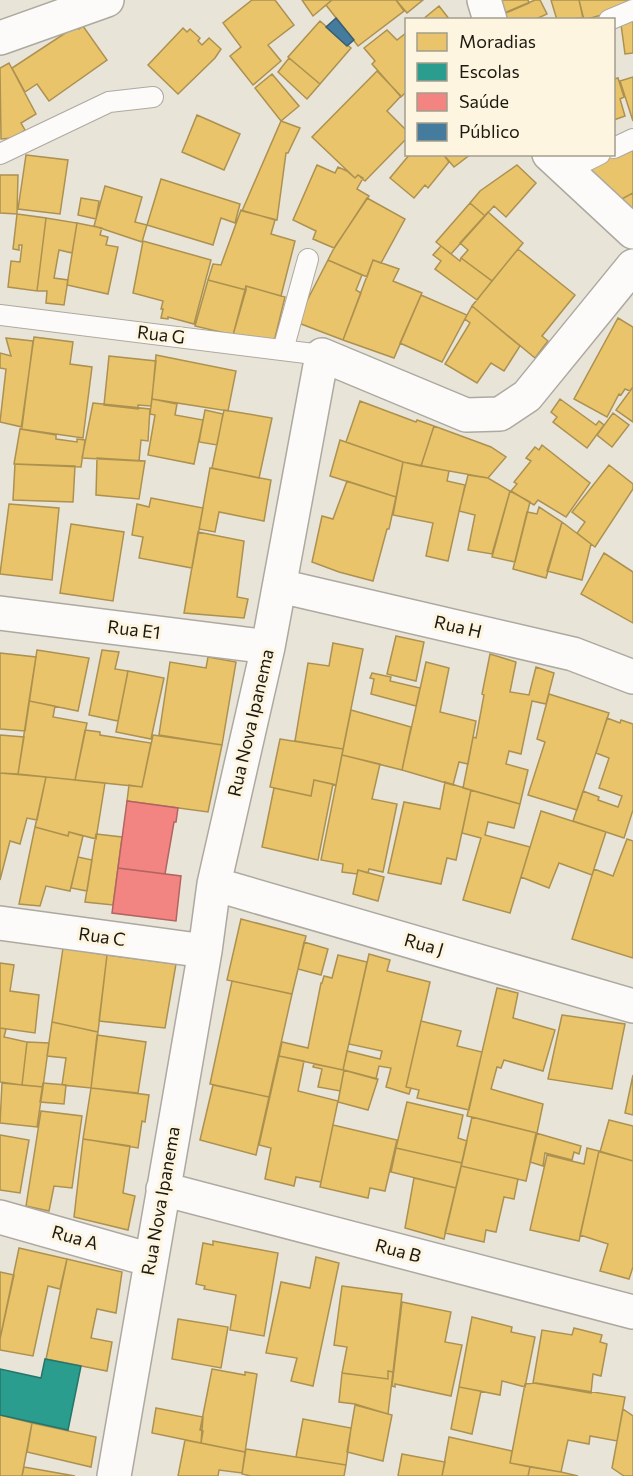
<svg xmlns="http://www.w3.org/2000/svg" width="633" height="1476" font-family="Commissioner,sans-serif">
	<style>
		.homes { fill: #e9c46a; stroke: #ac9150; stroke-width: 1.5 }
		.schools { fill: #2a9d8f; stroke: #26756a; stroke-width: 1.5 }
		.health { fill: #f28482; stroke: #b26460; stroke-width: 1.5 }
		.public { fill: #457b9d; stroke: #395e73; stroke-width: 1.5 }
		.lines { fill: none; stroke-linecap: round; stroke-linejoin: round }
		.service-casing { stroke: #ada9a0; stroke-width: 22 }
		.minor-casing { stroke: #ada9a0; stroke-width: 36 }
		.service { stroke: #fcfbf9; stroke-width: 20 }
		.minor { stroke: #fcfbf9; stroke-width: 33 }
		.labels { text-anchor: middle; stroke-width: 6; stroke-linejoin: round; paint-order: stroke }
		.street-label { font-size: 18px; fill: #1c1912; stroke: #fdf5df }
	</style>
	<rect width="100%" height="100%" fill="#e9e4d8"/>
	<!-- homes -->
	<path class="homes" d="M252 0H275L294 25 268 45 281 61 253 85 230 56 241 47 223 23Z
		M302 0H332L313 16Z
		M332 0H396L404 11 358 46 326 5Z
		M396 0H423L407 13Z
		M500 0H528L529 3 506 13Z
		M535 0H540L547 14 534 20H507L504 13Z
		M551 0H579L583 18 557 20Z
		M579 0H633V6L584 20Z
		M439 6 450 20H422Z
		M633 13V53L625 54 620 17Z
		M320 21 351 48 320 84 288 57Z
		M76 26 79 29 83 26 107 60 49 101 37 84 25 92 12 68Z
		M183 28 187 32 190 29 200 38 198 41 202 45 209 38 221 49 215 58 178 94 148 65Z
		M387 30 397 40 406 33V92L401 97 372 64 375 61 364 48Z
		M289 58 320 84 307 99 278 72Z
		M9 63 36 114 21 123 25 130 13 138 1 139 0 68Z
		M377 71 401 96 387 111 406 130V139L365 181 358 175 355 178 312 137Z
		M272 74 299 106 281 121 255 88Z
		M633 77V121L620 81Z
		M618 78 624 97 620 99 625 116 614 120V79Z
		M197 115 240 134 224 170 182 152Z
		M281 121 300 128 288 153H286L277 220 242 211Z
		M633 143V193L620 200 588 168Z
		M410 154H443L449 162 428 188 425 185 414 198 390 178Z
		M443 154H471L454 167Z
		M26 155 68 160 60 214 18 209Z
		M317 165 335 173 338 167 347 171 355 178 358 175 363 178 357 189 369 196 334 248 313 239 316 231 293 220Z
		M517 165 536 183 506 217 494 206 485 216 470 203 480 191Z
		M0 175H18L17 214 0 213Z
		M161 179 240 204 235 223 221 218 213 245 147 225Z
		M105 186 142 197 135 222 147 225 142 242 94 226Z
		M633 193V213L620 200Z
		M81 198 99 201 96 219 78 215Z
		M367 198 405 219 381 263 373 260 367 277 328 260 333 250Z
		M470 203 485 216 451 254 436 242Z
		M241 210 275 220 271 234 295 241 281 296 246 286V290L208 280 213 264 221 265Z
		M488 212 523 243 492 281 461 258 468 250 460 243Z
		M17 214 46 218 37 291 8 287 11 261 20 262 22 245H19V250L13 249Z
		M46 218 77 223 72 253 59 250 54 278 68 280 64 305 46 303 47 291H37Z
		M77 223 102 228 100 235 108 237 106 245 118 247 108 294 67 285Z
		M143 241 211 260 194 324 168 317V319L161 318 163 309H161L163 301 133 293Z
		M441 246 460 261 461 258 492 281 477 300 435 269 441 261 433 255Z
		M518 249 575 295 542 336 548 341 535 358 472 306Z
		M328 260 362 275 356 290 361 293 343 340 296 322Z
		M373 260 399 269 393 281 422 293 394 358 343 340Z
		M208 280 246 290 233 335 195 326Z
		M246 286 285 297 273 346 233 335Z
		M421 295 467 315 442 362 400 343Z
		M472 306 520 346 504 371 491 363 477 383 445 364 470 323 465 319Z
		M618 318 633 327V387L630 391 625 389 621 395 619 394 607 417 574 399Z
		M34 337 73 342 70 364 92 367 83 438 21 429Z
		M6 338 33 341 22 427 0 422 6 369 0 368V353L11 356Z
		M156 355 236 371 228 411 152 399Z
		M109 356 156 361 151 406 138 405V409L104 405Z
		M633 387V422L616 410Z
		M152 399 177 404 175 415 203 420 194 464 148 455 155 415 150 414Z
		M560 399 596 425 599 421 604 425 587 448 553 422 557 417 551 412Z
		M360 401 416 422 417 420 434 426 421 466 403 462 346 442Z
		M93 403 150 409 148 441 141 440 139 461 82 458Z
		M205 410 223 414 217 445 199 442Z
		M224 410 272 418 259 478 212 468Z
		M613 413 629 425 612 447 597 435Z
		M434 426 491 447 506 457 488 478 421 466Z
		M20 429 56 435V439L77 442V439L85 440 81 467 14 464Z
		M340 440 403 462 396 497 330 476Z
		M542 445 590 483 566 517 538 500 534 505 511 491 517 484 514 482 531 461 526 458 535 447 539 450Z
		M97 458 145 461 139 499 96 495Z
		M403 462 449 471 447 481 465 485 448 561 426 556 433 523 393 515Z
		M15 464 75 466 73 502 13 500Z
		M609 465 633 484V489L595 547 577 533 585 522 572 512Z
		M210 468 271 480 264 521 219 512 215 532 199 529Z
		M468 475 488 478 510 491 492 554 468 550 475 515 459 511Z
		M347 481 396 497 389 529H387L373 581 339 572 312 562 322 516 333 519Z
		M510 491 530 502 515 562 492 557Z
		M151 498 203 508 192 568 139 558 143 537 132 535 137 504 149 507Z
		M9 504 59 508 52 580 0 574Z
		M539 507 562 522 546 578 513 569 527 512 537 514Z
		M562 522 591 544 582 580 547 571Z
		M71 524 124 532 113 601 60 593Z
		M198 532 244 541 237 597 248 599 244 618 184 613Z
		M604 553 633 572V623L581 594Z
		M396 636 424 642 416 681 387 674Z
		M333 643 363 649 343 749 295 741 308 663 329 666Z
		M37 650 89 658 78 711 29 701Z
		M102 650 119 652 115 669 128 671 118 721 89 715Z
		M0 653 36 657 25 731 0 729Z
		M490 654 516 662 510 692 529 695 536 667 554 673 546 704 532 701 521 754 509 751 506 764 528 770 520 804 463 788 473 737 476 738 484 695 482 694Z
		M208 657 236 662 222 745 159 735 170 662 206 668Z
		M426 662 449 668 440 712 476 721 468 764 459 762 453 785 402 770Z
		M128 671 164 678 151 739 116 732Z
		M372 673 391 677 390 681 420 688 416 706 371 694 374 679 370 678Z
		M549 694 609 713 577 810 528 795 545 742 537 739Z
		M29 701 55 706 53 717 87 723 75 780 18 774Z
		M351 710 411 727 402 770 342 755Z
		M607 718 620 723 621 720 633 724V810L624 838 573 821 583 791 599 797 598 800 618 807 622 796 599 788 609 758 596 753Z
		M85 730 100 732V735L151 743 142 787 75 780Z
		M0 735 24 737 18 774 0 773Z
		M153 735 222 745 208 812 127 801 129 785 142 787Z
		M280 739 343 749 336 785 314 780 311 796 270 787Z
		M342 755 380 764 372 799 397 804 383 872 369 869 368 873 358 870 357 874 342 872 343 864 321 860Z
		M0 773 46 777 37 820 27 818 20 844 10 841 0 880Z
		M46 777 105 783 96 839 69 832 68 836 35 827Z
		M314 780 333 784 318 860 262 847 274 788 311 796Z
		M445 782 471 790 456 860 447 858 441 884 388 873 404 802 440 809Z
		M471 790 520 804 514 828 488 822 485 835 530 847 510 913 463 900 481 838 462 833Z
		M541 811 606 832 592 875 559 863 549 888 521 877Z
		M35 827 68 836 69 832 83 836 70 891 46 886 40 906 19 904Z
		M96 834 122 837 113 905 85 902Z
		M627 839 633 841V958L572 939 594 869 613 876Z
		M78 857 92 860 87 891 71 888Z
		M358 870 384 877 378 901 353 894Z
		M241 919 306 936 292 994 227 980Z
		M304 942 328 949 321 975 298 969Z
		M63 948 107 955 98 1032 52 1022Z
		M369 954 390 960 387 971 430 982 406 1087 411 1088 409 1094 386 1087 391 1068 379 1066 376 1079 343 1070 347 1051 380 1059 382 1051 349 1044Z
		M107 955 176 964 165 1028 99 1021Z
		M338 955 367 962 343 1070 279 1056 282 1042 308 1048 321 983H322L324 976 332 978Z
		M0 963 14 965 10 991 39 995 35 1033 0 1028Z
		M232 981 292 994 269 1097 210 1084Z
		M497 988 518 993 513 1018 555 1030 543 1071 504 1060 501 1068 497 1067 491 1089 543 1104 537 1133 467 1116Z
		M562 1015 625 1024 612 1089 548 1079Z
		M421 1021 461 1031 457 1046 482 1052 469 1110 417 1098 419 1090 406 1087Z
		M52 1022 98 1032 91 1088 62 1085 66 1058 47 1056Z
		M0 1028 6 1029 4 1037 27 1042 22 1085 0 1082Z
		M97 1035 146 1042 138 1093 91 1088Z
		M27 1042 49 1043 43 1087 22 1085Z
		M279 1056 304 1061 298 1091 338 1101 321 1182 296 1177 294 1186 265 1179 271 1148 259 1145Z
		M314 1064 344 1070 340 1091 318 1087 322 1069 313 1067Z
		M344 1070 378 1079 368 1110 338 1102Z
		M633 1075V1115L625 1113Z
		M2 1083 43 1087 37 1127 0 1123Z
		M43 1083 66 1085 64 1104 40 1102Z
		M213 1085 269 1097 256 1155 200 1140Z
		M91 1088 149 1095 145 1122 142 1121 138 1148 83 1139Z
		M407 1102 463 1115 458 1138 467 1141 462 1163 396 1148Z
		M41 1111 82 1116 72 1188 54 1186 49 1211 26 1206Z
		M472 1117 537 1133 526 1181 461 1166Z
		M609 1120 633 1126V1161L600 1152Z
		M333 1125 397 1140 385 1191 370 1188 368 1198 320 1187Z
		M536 1133 581 1146 579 1154 574 1152 572 1160 545 1153 543 1166 530 1162Z
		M0 1135 29 1140 20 1193 0 1190Z
		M83 1139 130 1146 123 1193 135 1196 128 1230 74 1217Z
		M396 1148 462 1163 456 1188 391 1172Z
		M587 1148 599 1151 579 1241 530 1230 547 1155 584 1164Z
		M599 1151 633 1161V1267L629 1279 600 1271 608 1244 580 1235Z
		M461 1166 518 1179 514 1199 504 1197 496 1232 486 1230 484 1242 445 1233Z
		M414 1178 456 1188 444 1239 405 1228Z
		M213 1241 278 1253 264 1336 230 1330 236 1295 204 1289 205 1286 196 1284 203 1243 213 1245Z
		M19 1248 67 1259 60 1289 48 1286 33 1356 0 1350V1339Z
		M316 1257 339 1263 313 1386 291 1381 297 1358 266 1353 281 1282 310 1288Z
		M67 1259 122 1272 116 1313 97 1309 91 1338 112 1342 107 1371 46 1359Z
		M0 1272 14 1275 0 1339Z
		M342 1286 402 1294 393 1372 388 1371V1379L342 1373 347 1347 334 1345Z
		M402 1302 451 1312 445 1342 462 1345 451 1396 395 1384V1387L392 1386Z
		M472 1317 512 1327 511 1332 535 1337 525 1387 502 1381 500 1395 459 1387Z
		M178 1319 228 1327 221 1368 172 1359Z
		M574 1328 602 1335 600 1342 607 1344 601 1376 593 1374 591 1393 533 1383 542 1330 572 1335Z
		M212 1369 245 1375V1372L257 1374 245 1452 201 1443 203 1431 200 1430Z
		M388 1371 393 1372 388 1414 355 1404 339 1402 342 1373 388 1379Z
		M536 1383 625 1397 617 1441 590 1436 589 1444 568 1440 561 1472 510 1463 525 1384Z
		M459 1387 481 1391 472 1434 451 1429Z
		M355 1405 392 1415 383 1461 347 1452Z
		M156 1408 203 1417 201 1443 152 1433Z
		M623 1409 633 1416V1476H624L612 1468Z
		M0 1415 32 1423 22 1476H0Z
		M303 1419 351 1428 346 1465 296 1457Z
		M32 1423 96 1437 91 1467 27 1452Z
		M449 1437 512 1451 510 1463 530 1467 528 1476H442Z
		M185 1440 245 1452 242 1473 219 1470 218 1476H178Z
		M246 1449 346 1465 344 1476H251L242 1474Z
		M402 1454 445 1462 442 1476H398Z
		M24 1467 75 1476H22Z
		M530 1467 561 1472 578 1476H528Z"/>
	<!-- schools -->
	<path class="schools" d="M45 1359 81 1366 68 1430 0 1415V1369L41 1378Z"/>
	<!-- health -->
	<path class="health" d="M127 801 178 808 176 822H174L165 874 118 868Z
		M118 868 181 876 176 921 112 913Z"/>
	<!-- public -->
	<path class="public" d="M336 18 354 40 347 46 326 27Z"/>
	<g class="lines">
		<!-- service casing -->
		<g class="service-casing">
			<path id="service" d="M609 20 633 10
				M614 148 633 139
				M0 154 109 102 153 97
				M566 171 600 154
				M0 315 322 355
				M283 350 308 259"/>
		</g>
		<!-- minor casing -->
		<g class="minor-casing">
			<path id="minor" d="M484 0 490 20
				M0 38 107 0
				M549 154 633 232
				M280 586 573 654 633 677
				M0 613 268 647
				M214 884 633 1006
				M0 923 205 951
				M163 1189 633 1312
				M0 1217 151 1260
				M114 1476 205 951 214 884 268 647 322 355 466 415 500 414 527 396 633 266"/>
		</g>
		<!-- service -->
		<use href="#service" class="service"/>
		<!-- minor -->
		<use href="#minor" class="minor"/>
	</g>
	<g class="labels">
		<!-- street labels -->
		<g class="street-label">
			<text transform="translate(161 335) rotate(7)" y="6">Rua G</text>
			<text transform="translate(458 627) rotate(13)" y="6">Rua H</text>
			<text transform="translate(134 630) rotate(7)" y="6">Rua E1</text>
			<text transform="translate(251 723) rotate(-77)" y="6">Rua Nova Ipanema</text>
			<text transform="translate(102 937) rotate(8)" y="6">Rua C</text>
			<text transform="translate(424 945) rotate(16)" y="6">Rua J</text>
			<text transform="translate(161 1201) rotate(-80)" y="6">Rua Nova Ipanema</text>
			<text transform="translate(75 1238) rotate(16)" y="6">Rua A</text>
			<text transform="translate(398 1251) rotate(15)" y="6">Rua B</text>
		</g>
	</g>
	<!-- legend -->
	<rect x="405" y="18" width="210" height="138" fill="#fdf5df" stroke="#a39d8d" stroke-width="1.5"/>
	<rect x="417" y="33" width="30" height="18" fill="#e9c46a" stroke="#a39d8d" stroke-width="1.5"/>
	<text x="459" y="48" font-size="18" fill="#1c1912">Moradias</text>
	<rect x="417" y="63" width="30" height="18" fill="#2a9d8f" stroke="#a39d8d" stroke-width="1.5"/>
	<text x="459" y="78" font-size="18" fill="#1c1912">Escolas</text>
	<rect x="417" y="93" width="30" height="18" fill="#f28482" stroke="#a39d8d" stroke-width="1.5"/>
	<text x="459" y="108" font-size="18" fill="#1c1912">Saúde</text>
	<rect x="417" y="123" width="30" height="18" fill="#457b9d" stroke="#a39d8d" stroke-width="1.5"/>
	<text x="459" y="138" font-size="18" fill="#1c1912">Público</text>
</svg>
